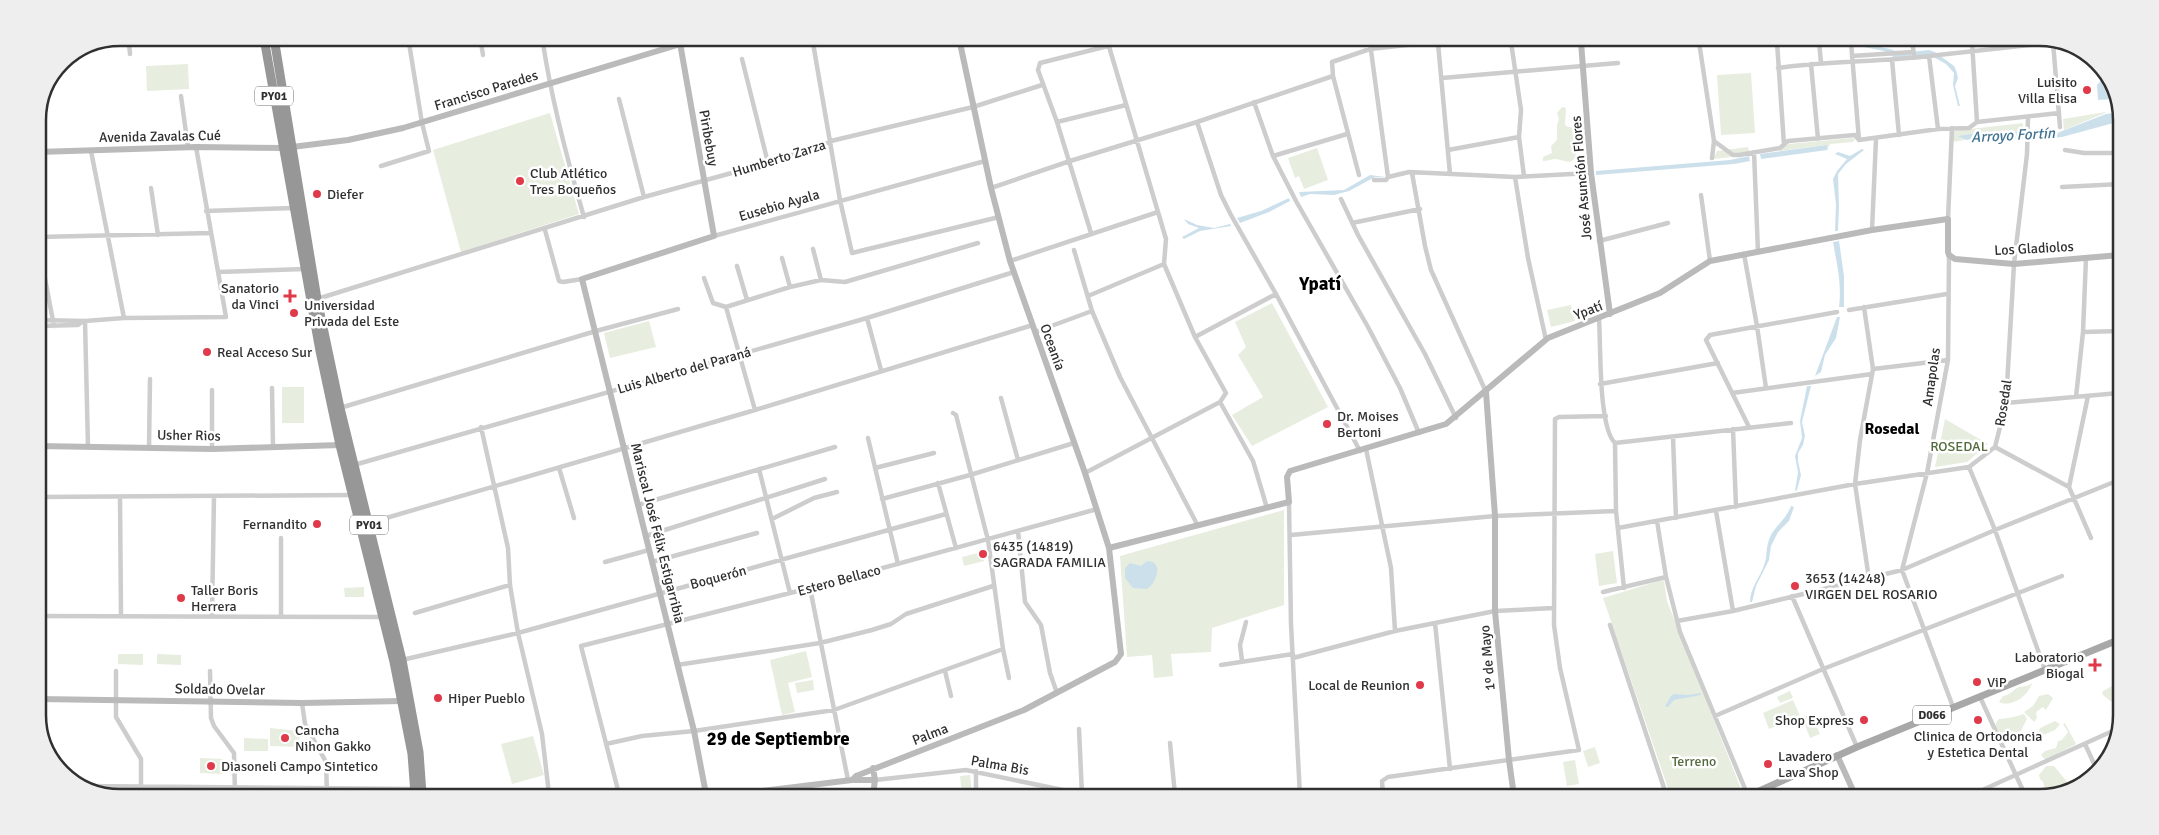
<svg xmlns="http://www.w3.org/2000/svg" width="2159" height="835" font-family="Signika,sans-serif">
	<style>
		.green { fill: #e7eddf }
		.water { fill: #cce0ec }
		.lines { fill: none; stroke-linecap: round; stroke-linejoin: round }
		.street { stroke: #cdcdcd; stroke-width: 4.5 }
		.secondary { stroke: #bababa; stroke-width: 6 }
		.primary { stroke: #a8a8a8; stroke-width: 7 }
		.highway { stroke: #979797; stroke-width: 9 }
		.poi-dot { fill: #e0394a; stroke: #fff; stroke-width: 2 }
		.labels { text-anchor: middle; stroke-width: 5; stroke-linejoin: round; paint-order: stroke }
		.shield { fill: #fff; stroke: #6e6e6e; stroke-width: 1 }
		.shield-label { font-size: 12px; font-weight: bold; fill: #303030 }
		.poi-label { font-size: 14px; fill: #303030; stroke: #fff; text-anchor: start }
		.street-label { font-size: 14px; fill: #303030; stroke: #fff }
		.park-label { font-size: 14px; fill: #546b3e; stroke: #fff }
		.water-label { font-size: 15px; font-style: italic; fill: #407390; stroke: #fff }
		.quarter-label { font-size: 16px; font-weight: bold; fill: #000; stroke: #fff }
		.district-label { font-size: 19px; font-weight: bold; fill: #000; stroke: #fff }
		.rim { fill: none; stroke: #303030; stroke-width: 2.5 }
	</style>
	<rect width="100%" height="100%" fill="#fff"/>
	<!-- green -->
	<path class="green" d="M188 64 189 89 147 91 146 66Z
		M1751 73 1755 133 1721 135 1717 75Z
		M1562 107 1566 108 1565 125 1568 127 1578 128V117L1585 122 1586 142 1575 137 1574 144 1576 156C1570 167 1564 159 1555 159 1552 159 1547 161 1543 161V157L1552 153 1551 146 1557 140V125L1559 119 1557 113Z
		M2106 112 2105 113 2064 130 2063 119Z
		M550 113 579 214 461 252 433 150Z
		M2023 123V132L1988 131 1957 136 1965 140 1952 142 1953 131Z
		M1853 138 1855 139 1853 142 1830 144 1827 151 1826 145 1779 151 1789 144Z
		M1748 147 1750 155 1713 159 1717 151Z
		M1317 148 1328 180 1304 189 1299 176 1295 178 1288 158Z
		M1272 303 1328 407 1252 446 1232 415 1263 397 1238 355 1246 347 1235 322Z
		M1571 305 1575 321 1551 327 1547 310Z
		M649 321 656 347 610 358 604 333Z
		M282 387H304V423H282Z
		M1945 419 1988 444 1967 462 1935 467Z
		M1284 510V605L1212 628 1211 652 1171 654 1173 676 1154 678 1152 655 1127 657 1120 556Z
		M1613 551 1617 583 1599 586 1595 554Z
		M982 552 984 561 964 566 962 557Z
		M1662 580 1664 581 1667 601 1743 794 1738 797H1671L1603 598Z
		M364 587V597H345L344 588Z
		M806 651 812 677 788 683 795 712 782 715 770 660Z
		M118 654H143V665L118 664Z
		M157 654 181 655V665L157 664Z
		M813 680 814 690 797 693 795 683Z
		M2032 683C2028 696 2012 708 1999 702L2003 696C2011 695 2012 690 2019 687 2025 686 2027 687 2032 683Z
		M2112 686 2117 690V700L2110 701 2102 694 2103 691Z
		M1790 691 1793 698 1780 703 1777 697Z
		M2048 694 2053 698 2046 710 2043 707 2036 712 2037 718 2034 722 2024 712 2033 706 2039 696Z
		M1793 700 1800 716 1769 729 1763 713Z
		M1811 714 1820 734 1810 738 1802 718Z
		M2024 714 2027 719 2018 736 2012 737 2006 735 1999 738 1995 735 1996 723 1999 719C2006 719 2018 716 2024 714Z
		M2055 721 2060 724 2055 730 2043 735 2038 733 2040 728Z
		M2065 723 2076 744C2065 749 2056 755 2046 760L2041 755 2045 751 2056 748 2058 741 2062 740 2068 732 2063 724Z
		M270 728 299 731 300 747 270 746Z
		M533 736 544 775 512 784 501 744Z
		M244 738 268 739V751H244Z
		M1595 747 1600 763 1588 767 1583 751Z
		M200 758 223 759V774L200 773Z
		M1575 760 1579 784 1567 786 1563 762Z
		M2046 766H2054L2067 782H2075L2077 786 2051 794 2045 789 2043 782 2040 779 2039 775Z
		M970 775 972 795H962L960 776Z"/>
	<!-- water -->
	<path class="water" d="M1854 42 1890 49 1901 53 1929 50 1935 52 1954 66 1956 70 1958 78 1955 86 1960 106H1958L1953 85 1954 73 1946 64 1930 55 1895 58 1884 51 1854 45Z
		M2106 75 2115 99 2098 100 2097 85Z
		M2120 112 2121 121 2062 137 2031 140 2032 132 2057 133 2106 114Z
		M1988 131 2023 132V139L1990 136 1966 140 1957 136Z
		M1827 145V150L1761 159 1760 154Z
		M1862 149 1864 150 1846 164 1838 174 1839 205 1838 231H1835L1836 204 1833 179 1837 171 1847 159 1835 154 1838 152 1850 156Z
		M1749 156 1750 161 1734 164 1596 175V171L1730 160Z
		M1370 175 1386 177H1375L1349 191 1334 195 1310 194 1301 197 1299 192 1344 190Z
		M1289 198 1290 201 1269 212 1240 223 1237 218 1261 211Z
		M1184 219 1197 225 1214 228 1230 224 1231 226 1200 231 1184 239 1182 237 1199 228 1188 224Z
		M1839 241 1844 276V307H1839C1842 284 1837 265 1833 242Z
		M1837 317H1840L1836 338 1825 355 1821 372 1815 376Z
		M1807 386H1811L1802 422 1805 436 1803 445 1798 453V461L1801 475 1797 490 1795 491 1798 472 1795 456 1802 438 1800 421Z
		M1791 506 1794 507 1789 521 1778 532 1771 546 1769 560 1756 586 1752 602H1750C1751 584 1763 575 1766 558 1767 549 1767 543 1771 535 1777 524 1787 518 1791 506Z
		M1147 561C1164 561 1157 582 1147 589L1133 588 1125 578V568L1130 563 1141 566Z
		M1700 693 1701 695 1674 700 1668 707 1665 706 1671 696 1674 694 1688 695Z"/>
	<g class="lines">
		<!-- street -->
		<path class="street" d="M1511 42 1521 110 1519 137 1524 176
			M1699 42 1714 141 1712 158
			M1777 42 1784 145
			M1819 42 1821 63
			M1851 42 1859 140
			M1912 42 1914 54
			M1972 42 1977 122
			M2053 42 2060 127
			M481 43 483 55
			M543 43C552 103 567 159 584 217
			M813 43 840 200 852 253 999 217
			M1165 43V44
			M1370 43 1388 177
			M1438 43 1450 174
			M129 44 130 54
			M1852 56 1913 52
			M1929 56 2056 42
			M742 59 768 163
			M1892 60 1899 135
			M1811 64 1818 139
			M1778 68C1829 61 1879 62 1929 56L1938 129
			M1442 78 1618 63
			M181 96 188 147
			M619 99 644 197
			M1254 102 1273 156 1296 201 1368 327 1400 388 1419 433
			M1057 122 1126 105
			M1197 122 1221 195 1231 215 1276 294 1360 451
			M1714 141 1733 155H1739L1780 148 1788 141 1855 135 1859 140 1938 129 1969 128 1977 122 2059 113
			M1448 150 1519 137
			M2065 150 2084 153H2121
			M91 151 124 318
			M1754 152 1758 252
			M1273 156 1347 134
			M381 166 429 151 422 123 409 43
			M1412 173 1425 246 1431 270 1486 392
			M1359 175 1333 76 1332 62 1370 49 1425 43
			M1515 177 1528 258 1546 340
			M1374 180H1386L1388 177 1409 172 1515 177 1591 173
			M2062 187 2121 184
			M151 188 158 235
			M991 188 1070 161 1197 122 1333 76
			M1701 195 1710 261
			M1341 199 1358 235 1425 354 1456 418
			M206 211 294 208
			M1948 219 1952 128
			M1352 223 1420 209
			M545 230 559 281 563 282 582 279
			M1872 230 1876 139
			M1091 233 1057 122 1038 70 1040 63 1108 46
			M714 236 985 161
			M38 237 211 233
			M1599 241 1668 223
			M38 242 54 326
			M813 249 821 280
			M1074 250 1092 311 1120 377 1198 526
			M1744 254 1757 326 1766 388
			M1949 255 1948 360 1927 473 1902 570 1953 707
			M782 258 790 287
			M1010 261 1158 212
			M737 266 747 300
			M218 272 305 269
			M704 278 713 303 726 307 790 287 821 280 845 282 978 243
			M1088 296 1164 264
			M317 299 644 197 768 163 831 141 973 107 1042 85
			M726 307 755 410
			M1864 307 1873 369 1860 440 1855 484 1869 579
			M1849 310 1947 294
			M867 318 881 370
			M1599 319C1601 344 1598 427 1615 443L1616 511 1624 588
			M38 320 85 321 124 318 226 317 196 147
			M85 321 88 447
			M38 326 78 325 83 321
			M1035 332 1092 311
			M2083 332 2120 331
			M1195 337 1276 294
			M1873 369 1948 360
			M1600 384 1718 363
			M272 388 273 447
			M212 390V449
			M1732 393 1872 374
			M2088 396 2069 487 2091 538
			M2076 397 2083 332 2086 258
			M1001 398 1018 460
			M1220 402 1253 461 1267 508
			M2006 403 2119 393
			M340 408 596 331 678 309
			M953 413 956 415 988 540 1003 649 1009 678
			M481 427 508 548 510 585 518 633 542 734 549 794
			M1749 427 1706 340 1710 335 1837 312
			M1733 429 1736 507
			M1673 437 1676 518
			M868 438 898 564
			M1615 443 1791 423
			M1995 447 2069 487
			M149 448 150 379
			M1366 449 1391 568 1395 631
			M354 465 867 318 1014 272
			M1969 467 1995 447 2006 403 2014 264 2027 154 2028 117
			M1969 467 1995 530 2045 670
			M559 468 574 518
			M875 468 934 453
			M759 469 790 593
			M1085 473 1220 402 1226 393 1195 337 1164 264 1166 239 1108 43
			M938 483 956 548
			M38 497 353 495
			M120 497 121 616
			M882 499 970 475 1074 443
			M1289 502 1291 624 1300 796
			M638 505 835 447
			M1716 511 1733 611
			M772 519 814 498 837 492
			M1657 521 1666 577 1680 632 1748 796
			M369 523 755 410 1033 325
			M1618 528 1855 484 1969 467
			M1018 531 1025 602 1041 625 1050 673 1057 693
			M1291 535 1495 516 1616 511
			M646 536 825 479
			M281 538V617
			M605 562 649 550
			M652 562 757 533
			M810 588 848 780
			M1603 592 1666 577
			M1792 596 1857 747
			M415 613 510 585
			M38 616 383 617
			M212 616 214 496
			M1677 621 1733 611 1902 570 1995 530 2119 480
			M1435 623 1450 769
			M1610 625 1667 797
			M1293 658 1395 631 1495 611 1554 608
			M402 660 518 633 946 514
			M1242 661 1240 645 1246 622
			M677 665 820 643 872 630 891 624 906 614 993 586
			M1221 665 1293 654
			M116 671V717L141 759V793
			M210 671 211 718 214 726 234 753 235 793
			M945 671 951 696
			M1980 697 2026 797
			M302 703 305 724 326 762 327 794
			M1715 716 1823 669 2062 576
			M1079 729 1082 795
			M1170 743 1175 795
			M606 744 642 736 694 731 834 710 1003 649
			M2085 744 2096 768
			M976 771V795
			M875 780 966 770 1082 794
			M83 786 415 789
			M619 794 581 646 810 588 1097 509
			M1278 796 1300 794
			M1383 796 1382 781 1388 777 1579 750 1560 668 1554 625 1555 419 1559 417 1606 416
			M1967 797 2117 729"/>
		<!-- secondary -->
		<path class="secondary" d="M1581 42 1591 173 1610 314
			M680 43 714 236 582 279 694 731 706 794
			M292 147 348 140 403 128 684 43
			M38 152 196 147 283 148
			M1486 392 1495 516V611L1509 760 1514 796
			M38 446 212 449 340 445
			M1109 548 1289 502 1287 477 1290 471 1446 424 1548 338 1660 293 1710 261 1872 230 1948 219V252L1949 255 1955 259 2014 264 2120 255
			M38 699 302 703 402 701
			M1837 755 1856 797
			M852 780H875
			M738 794 852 780 856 776 1024 710 1115 662 1121 654 1109 548 1085 473 1010 261 991 188 960 43
			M873 795 875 780 873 768"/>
		<!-- primary -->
		<path class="primary" d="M1746 797 1857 747 2118 640"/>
		<!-- highway -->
		<path class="highway" d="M265 44 320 351 340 445 394 662 412 754 415 794
			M275 44 317 299 340 408 402 660 419 752 422 794"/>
	</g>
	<!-- markers -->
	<g class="poi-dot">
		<circle cx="2087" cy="90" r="5"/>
		<circle cx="520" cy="181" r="5"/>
		<circle cx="317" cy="194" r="5"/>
		<path d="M287.5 288.5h5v5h5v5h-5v5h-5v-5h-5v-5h5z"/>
		<circle cx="294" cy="313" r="5"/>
		<circle cx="207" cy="352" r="5"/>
		<circle cx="1327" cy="424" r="5"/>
		<circle cx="317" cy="524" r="5"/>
		<circle cx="983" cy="554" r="5"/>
		<circle cx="1795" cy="586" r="5"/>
		<circle cx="181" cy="598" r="5"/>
		<path d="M2092.5 657.5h5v5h5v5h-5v5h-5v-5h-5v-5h5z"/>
		<circle cx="1977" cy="682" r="5"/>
		<circle cx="1420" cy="685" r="5"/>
		<circle cx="438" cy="698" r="5"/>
		<circle cx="1864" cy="720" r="5"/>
		<circle cx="1978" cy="720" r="5"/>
		<circle cx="285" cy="738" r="5"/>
		<circle cx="1768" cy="764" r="5"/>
		<circle cx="211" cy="766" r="5"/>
	</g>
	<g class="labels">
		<!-- shield labels -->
		<g class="shield">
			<rect x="255" y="86.5" width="38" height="19" rx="4"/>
			<rect x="350" y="515.5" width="38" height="19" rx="4"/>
			<rect x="1913" y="705.5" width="38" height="19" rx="4"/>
		</g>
		<g class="shield-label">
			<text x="274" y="100">PY01</text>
			<text x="369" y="529">PY01</text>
			<text x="1932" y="719">D066</text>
		</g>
		<!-- poi labels -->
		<g class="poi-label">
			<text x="2077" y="87" text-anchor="end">Luisito<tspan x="2077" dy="16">Villa Elisa</tspan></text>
			<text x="530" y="178">Club Atlético<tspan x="530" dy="16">Tres Boqueños</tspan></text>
			<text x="327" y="199">Diefer</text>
			<text x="279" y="293" text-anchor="end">Sanatorio<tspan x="279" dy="16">da Vinci</tspan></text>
			<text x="304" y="310">Universidad<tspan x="304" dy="16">Privada del Este</tspan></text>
			<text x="217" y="357">Real Acceso Sur</text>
			<text x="1337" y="421">Dr. Moises<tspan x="1337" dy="16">Bertoni</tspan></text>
			<text x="307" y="529" text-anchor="end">Fernandito</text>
			<text x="993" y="551">6435 (14819)<tspan x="993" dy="16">SAGRADA FAMILIA</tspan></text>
			<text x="1805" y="583">3653 (14248)<tspan x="1805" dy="16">VIRGEN DEL ROSARIO</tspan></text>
			<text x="191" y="595">Taller Boris<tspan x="191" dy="16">Herrera</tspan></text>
			<text x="2084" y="662" text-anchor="end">Laboratorio<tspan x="2084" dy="16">Biogal</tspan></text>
			<text x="1987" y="687">ViP</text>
			<text x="1410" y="690" text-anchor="end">Local de Reunion</text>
			<text x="448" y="703">Hiper Pueblo</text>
			<text x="1854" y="725" text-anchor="end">Shop Express</text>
			<text x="295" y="735">Cancha<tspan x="295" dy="16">Nihon Gakko</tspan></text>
			<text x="1978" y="741" text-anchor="middle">Clinica de Ortodoncia<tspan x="1978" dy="16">y Estetica Dental</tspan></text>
			<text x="1778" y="761">Lavadero<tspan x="1778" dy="16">Lava Shop</tspan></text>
			<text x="221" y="771">Diasoneli Campo Sintetico</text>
		</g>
		<!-- street labels -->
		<g class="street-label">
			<text transform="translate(486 90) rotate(-17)" y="5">Francisco Paredes</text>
			<text transform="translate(160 136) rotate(-1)" y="5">Avenida Zavalas Cué</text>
			<text transform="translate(709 138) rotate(80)" y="5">Piribebuy</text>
			<text transform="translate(779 158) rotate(-17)" y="5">Humberto Zarza</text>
			<text transform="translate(1581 178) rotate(-95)" y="5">José Asunción Flores</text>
			<text transform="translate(779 205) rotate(-16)" y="5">Eusebio Ayala</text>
			<text transform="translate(2034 248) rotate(-3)" y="5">Los Gladiolos</text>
			<text transform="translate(1588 310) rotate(-21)" y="5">Ypatí</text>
			<text transform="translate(1053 347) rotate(70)" y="5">Oceanía</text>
			<text transform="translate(684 370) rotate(-16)" y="5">Luis Alberto del Paraná</text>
			<text transform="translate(1931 377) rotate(-82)" y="5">Amapolas</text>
			<text transform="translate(2003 403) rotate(-81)" y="5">Rosedal</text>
			<text transform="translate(189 435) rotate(1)" y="5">Usher Rios</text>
			<text transform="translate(658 533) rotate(76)" y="5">Mariscal José Félix Estigarribia</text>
			<text transform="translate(718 577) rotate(-15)" y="5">Boquerón</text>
			<text transform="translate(839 580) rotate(-15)" y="5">Estero Bellaco</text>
			<text transform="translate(1487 658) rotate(-95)" y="5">1º de Mayo</text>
			<text transform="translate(220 689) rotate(1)" y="5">Soldado Ovelar</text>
			<text transform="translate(930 734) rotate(-21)" y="5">Palma</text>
			<text transform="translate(1000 765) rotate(10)" y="5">Palma Bis</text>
		</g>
		<!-- park labels -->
		<g class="park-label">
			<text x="1959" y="451">ROSEDAL</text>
			<text x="1694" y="766">Terreno</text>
		</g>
		<!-- water labels -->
		<g class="water-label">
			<text transform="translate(2013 135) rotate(-3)" y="5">Arroyo Fortín</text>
		</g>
		<!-- quarter labels -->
		<g class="quarter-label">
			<text x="1892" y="434">Rosedal</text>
		</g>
		<!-- district labels -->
		<g class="district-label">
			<text x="1320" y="290">Ypatí</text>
			<text x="778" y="745">29 de Septiembre</text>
		</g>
	</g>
	<!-- crop -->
	<path d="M0 0H2159V835H0ZM120 46H2039A74 74 0 0 1 2113 120V715A74 74 0 0 1 2039 789H120A74 74 0 0 1 46 715V120A74 74 0 0 1 120 46Z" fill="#eee" fill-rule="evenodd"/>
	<path class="rim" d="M120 46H2039A74 74 0 0 1 2113 120V715A74 74 0 0 1 2039 789H120A74 74 0 0 1 46 715V120A74 74 0 0 1 120 46Z"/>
</svg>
